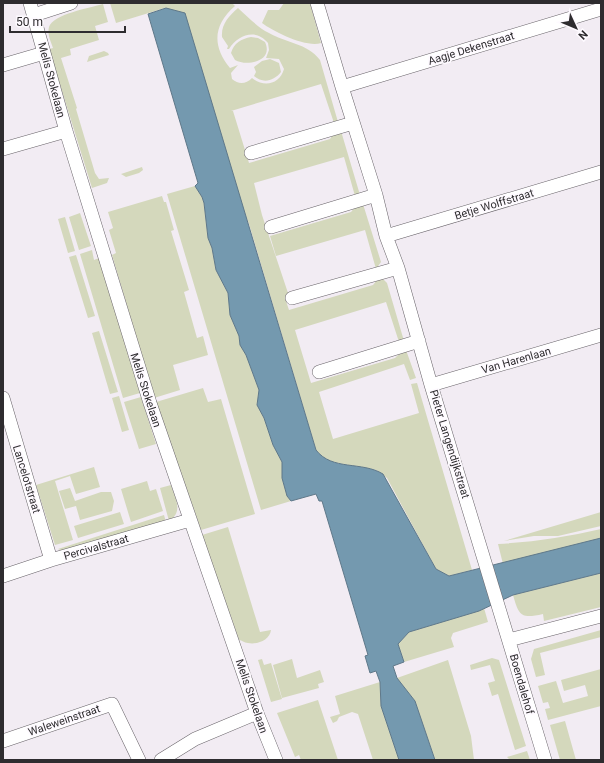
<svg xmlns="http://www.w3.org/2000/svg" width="604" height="763" font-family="Roboto,sans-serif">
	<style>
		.green { fill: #d4d8bc }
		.water { fill: #7499af; stroke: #5f7889 }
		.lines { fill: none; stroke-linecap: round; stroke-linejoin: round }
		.minor-casing { stroke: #69646a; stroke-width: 14 }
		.minor { stroke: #fff; stroke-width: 13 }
		.labels { text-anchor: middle; stroke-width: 3.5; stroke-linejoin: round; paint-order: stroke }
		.street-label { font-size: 11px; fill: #2e2c2f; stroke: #fefaff }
	</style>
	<rect width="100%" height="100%" fill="#f2ecf3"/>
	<!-- green -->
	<path class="green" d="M110 3H232L235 6C213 25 212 46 230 68L238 65 231 73 232 79C239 85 246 84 252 78 264 88 280 84 284 69L279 59 266 58 269 50 268 43C256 28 238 35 229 49H227L228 46 222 37C221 24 229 16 238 8 247 16 257 27 269 33 286 43 307 43 320 60L338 122 334 123 321 84 231 111H233L249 163 330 139 334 133 341 131 360 195 355 196 344 157 254 183 262 215 289 296 285 298 289 310 373 285 377 280 383 279 387 283 404 341 399 342 386 302 295 330 311 383 395 358 402 351 406 350 416 378 410 380 404 364 319 392 333 439 419 413 411 384 417 383 472 570 449 576 436 569 387 478 376 470 331 462 325 460 316 450 249 224 165 8 116 23Z
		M284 3H310L321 43C307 48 274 32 262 23L268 10H279Z
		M103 4 108 22 95 26 99 40 70 49 71 55 61 58 77 108 76 109 95 173 99 179 109 178 107 183 92 188 49 49 53 48C51 41 47 35 49 27 53 14 90 8 103 4Z
		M251 37 258 38 265 42C274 61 247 67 235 60L231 53C234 43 241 39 251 37Z
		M104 51 108 53 109 55 87 62 89 56Z
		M270 59 279 63 281 72C274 81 263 84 254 76L256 72 254 67 262 61Z
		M142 167 143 170 139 173 126 177 121 174Z
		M195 186 202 197 204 203 208 238 212 248 216 270 228 293 230 315 239 336 240 345 246 355 259 390 257 405 264 418 273 445 282 462V478L287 496 291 501 261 510 167 194Z
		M162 196 164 202H166L174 230 171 231 189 290 184 292 197 338 203 336 208 355 173 365 180 390 154 398 112 255 116 253 109 230 113 228 108 212Z
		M363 204 381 262 376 269 365 230 276 256 270 236 351 212 356 206Z
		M80 213 91 246 79 250 69 217Z
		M65 217 75 251 68 253 58 219Z
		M92 250 94 260 99 258 140 393 123 398 80 254Z
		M76 255 95 316 88 318 69 257Z
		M99 331 118 392 110 394 92 333Z
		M203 388 208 402 221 399 255 514 201 530 156 402Z
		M119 396 129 430 122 432 112 398Z
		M141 397 156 444 139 449 124 402Z
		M94 467 100 487 76 494 70 476 55 481 73 540 55 545 36 485Z
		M147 481 150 491 156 489 163 511 131 522 121 489Z
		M171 485C175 497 184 512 169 521L160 488Z
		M70 488 75 501 101 492H111L114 501 112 511 80 520 76 506 65 509 59 491Z
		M120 512 124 524 78 538 74 526Z
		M601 512V526L558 536H534L504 541Z
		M164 515 166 522 63 551 58 549Z
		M228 527 260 632 271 630C270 640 257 645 248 643 244 643 242 640 239 640L202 535Z
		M601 529V538L503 564 498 544C533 542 567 537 601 529Z
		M601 573V607L544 621 543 614C521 619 519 616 513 595Z
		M484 608 488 622 453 633 451 638 454 647 404 662 398 644 409 632 478 611Z
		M601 630V637L540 653 545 675 536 677 531 659 534 649Z
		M492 658 499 660 526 746 515 750 498 694 492 696 488 683 495 681 490 665 471 670 470 665Z
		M262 659 264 665 271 663 282 699 271 702 258 660Z
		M292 659 297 678 320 670 324 682 318 684 319 688 282 698 273 665Z
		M448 660 471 736 474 760H435L415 701 397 678Z
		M601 669V706L548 720 545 709 550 708 548 702 543 703 538 686 556 681 563 703 588 696 585 685 564 691 561 680Z
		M380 682 381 706 399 760H373L358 714 352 712 339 717 337 721 333 723 330 717 340 714 335 696Z
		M318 700 338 760H301L299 755 295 757 277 713Z
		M565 721 576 760H560L550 725Z
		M527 751 530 760H510L507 757Z"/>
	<!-- water -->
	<path class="water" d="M166 8 185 13 316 450C332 471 362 461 383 474L436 569 449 576 601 538V573L513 595 479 611 409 632 398 644 404 662 393 666 397 678 415 701 435 760H399L381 706 380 682 376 671 370 673 365 656 368 655 322 501H319L316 494 291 501 287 496 282 478V462L273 445 264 418 257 405 259 390 246 355 240 345 239 336 230 315 228 293 216 270 212 248 208 238 204 203 202 197 195 186 198 183 148 14Z"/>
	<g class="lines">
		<!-- minor casing -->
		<g class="minor-casing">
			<path id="minor" d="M30 3 66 131 150 403 257 713 276 760
				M317 3 342 87 376 195 386 236 398 268 431 385 545 760
				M34 15 71 3
				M3 65 44 53
				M342 87 601 9
				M3 149 66 131
				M251 153 353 123
				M271 227 376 195
				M386 236 601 172
				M292 298 398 268
				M319 372 419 341
				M431 385 601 335
				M3 398 51 560
				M3 576 51 560 190 520
				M509 640 601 616
				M3 741 112 704 139 760
				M161 760 195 739 257 713"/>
		</g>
		<!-- minor -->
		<use href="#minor" class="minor"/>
	</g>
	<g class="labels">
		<!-- street labels -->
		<g class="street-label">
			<text transform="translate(471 48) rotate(-17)" y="4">Aagje Dekenstraat</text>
			<text transform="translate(52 80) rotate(75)" y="4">Melis Stokelaan</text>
			<text transform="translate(494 204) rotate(-17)" y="4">Betje Wolffstraat</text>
			<text transform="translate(516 360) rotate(-16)" y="4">Van Harenlaan</text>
			<text transform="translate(146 390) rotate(72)" y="4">Melis Stokelaan</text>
			<text transform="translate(450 444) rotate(73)" y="4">Pieter Langendijkstraat</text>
			<text transform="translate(27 479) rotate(73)" y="4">Lancelotstraat</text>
			<text transform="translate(96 547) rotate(-16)" y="4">Percivalstraat</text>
			<text transform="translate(522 684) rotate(74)" y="4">Boendalehof</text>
			<text transform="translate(252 696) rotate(71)" y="4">Melis Stokelaan</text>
			<text transform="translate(64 720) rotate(-19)" y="4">Waleweinstraat</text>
		</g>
	</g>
	<!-- border -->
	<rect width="604" height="763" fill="none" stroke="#2e2c2f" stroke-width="8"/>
	<!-- north arrow -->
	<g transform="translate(576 28) rotate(134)" stroke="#fefaff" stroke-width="3" paint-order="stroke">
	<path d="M0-3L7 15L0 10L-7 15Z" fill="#2e2c2f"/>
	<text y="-6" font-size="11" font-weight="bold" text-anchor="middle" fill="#2e2c2f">N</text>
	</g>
	<!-- scale -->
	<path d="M10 26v6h115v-6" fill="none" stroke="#2e2c2f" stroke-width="2"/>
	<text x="16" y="26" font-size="12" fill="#2e2c2f" stroke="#fefaff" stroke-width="3" paint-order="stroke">50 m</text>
</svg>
